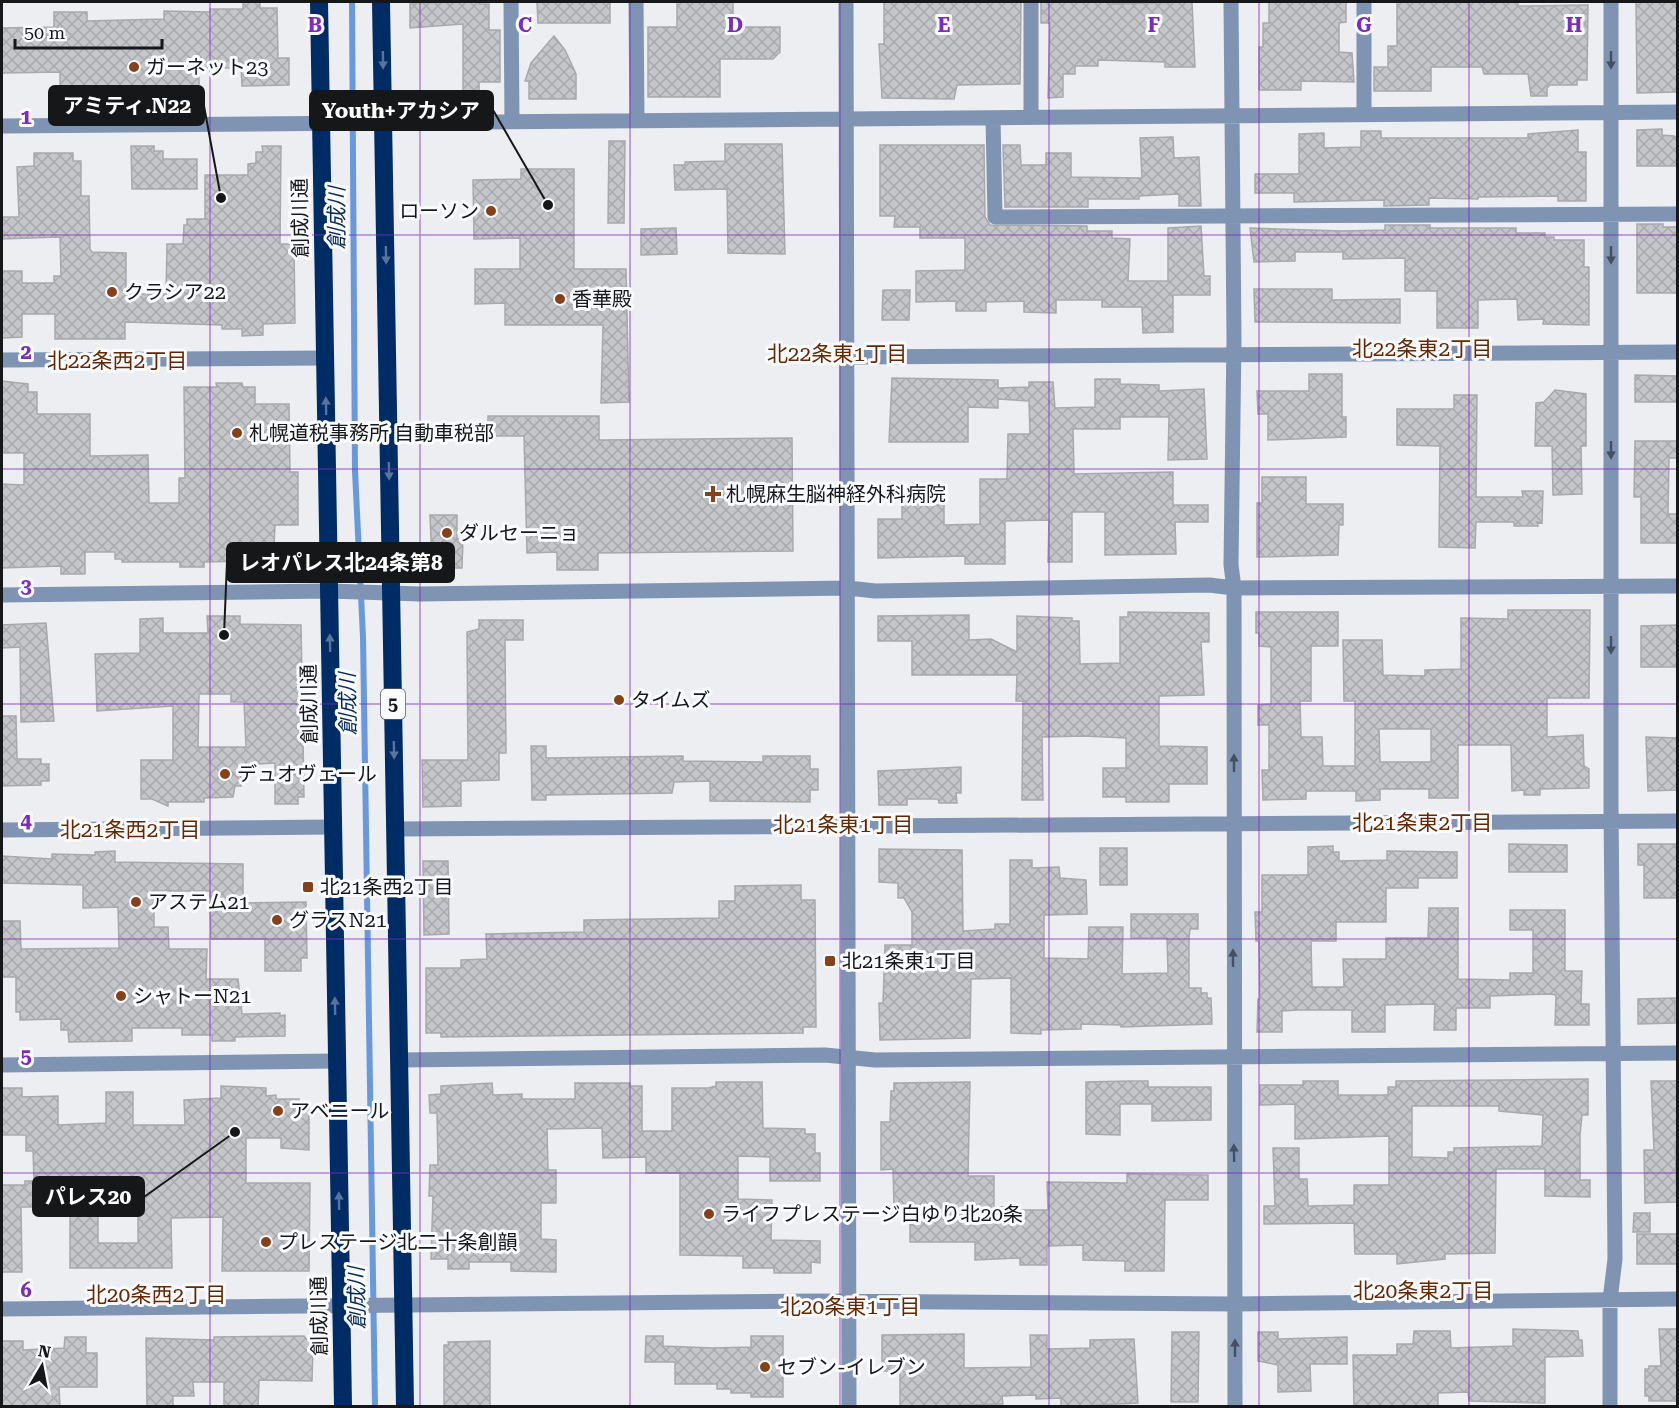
<svg xmlns="http://www.w3.org/2000/svg" width="1679" height="1408" font-family="'Roboto Serif','Noto Sans JP',serif">
	<style>
		.lines { fill: none; stroke-linecap: round; stroke-linejoin: round }
		.stream { stroke: #6998dc; stroke-width: 6 }
		.building { fill: url(#building-cross-hatch); stroke: #a8a9ac; stroke-width: 1.5; fill-rule: evenodd }
		.minor { stroke: #7f93b2; stroke-width: 15 }
		.highway { stroke: #002c66; stroke-width: 18 }
		.oneway { fill: #58749b }
		.oneway2 { fill: #454f5d }
		.grid { fill: none; stroke: #7b2cbf; stroke-width: 1.5; stroke-opacity: 0.55 }
		.poi-dot { fill: #864118; stroke: #fafbfe; stroke-width: 2 }
		.labels { text-anchor: middle; stroke-width: 6; stroke-linejoin: round; paint-order: stroke }
		.shield { fill: #fafbfe; stroke: #5a5b5d; stroke-width: 1.5 }
		.shield-label { font-size: 18px; font-weight: bold; fill: #161718 }
		.poi-label { font-size: 20px; fill: #161718; stroke: #fafbfe; text-anchor: start }
		.street-label { font-size: 20px; fill: #161718; stroke: #fafbfe }
		.water-label { font-size: 21px; font-style: italic; fill: #0a2954; stroke: #fafbfe }
		.neighbourhood-label { font-size: 21px; fill: #652800; stroke: #fafbfe }
		.grid-label { font-size: 20px; text-anchor: middle; font-weight: bold; fill: #7b2cbf; stroke: #fafbfe; stroke-width: 6; stroke-linejoin: round; paint-order: stroke }
		.leader { fill: none; stroke: #161718; stroke-width: 2 }
		.callout-dot { fill: #161718; stroke: #fafbfe; stroke-width: 2 }
		.callout { fill: #161718; stroke: #161718; stroke-width: 2 }
		.callout-label { font-size: 21px; text-anchor: middle; font-weight: bold; fill: #fff }
	</style>
	<defs>
		<pattern id="building-cross-hatch" width="8" height="8" patternUnits="userSpaceOnUse" patternTransform="scale(1.5)"><rect width="8" height="8" fill="#c5c6c9"/><path d="M0 0l8 8M0 8l8-8" fill="none" stroke="#a8a9ac"/></pattern>
	</defs>
	<rect width="100%" height="100%" fill="#eceef1"/>
	<g class="lines">
		<!-- stream -->
		<path class="stream" d="M352 2 355 471 363 637 375 1406"/>
	</g>
	<!-- building -->
	<path class="building" d="M243 2H260V8H277L278 58H289V85L242 86 241 68H199V100L176 99V95H141V100L117 101 115 97 60 98V72L2 73V28L54 27V12H87V21L164 19V11L210 12V9H243Z
		M479 2V4H489V30H500V82H479V99L463 100V24L410 28V3Z
		M537 2H610V23H538Z
		M677 2H733V27H780V52L773 59H720V97H648V27H677Z
		M884 2H1021L1020 84 957 85 954 99 882 98 879 44H884Z
		M1041 2H1108V4L1192 2 1195 67H1165V62L1098 60V66H1075V74H1063V97L1048 98 1050 23H1041Z
		M1269 2H1346V22L1339 23V52L1352 53 1354 82 1301 81V90H1259V47H1263V23H1269Z
		M1397 2H1518V6L1588 5 1587 80H1577V85H1550L1547 88V96H1531L1528 74H1484L1482 67H1431V91H1374V67H1388V46H1397Z
		M1636 2H1677V92L1637 93Z
		M554 36 565 50 576 74V99H529V81H525L531 63Z
		M1662 129V135L1674 136 1677 138V166H1637V130Z
		M1578 130V152H1586V201H1558V196L1478 197V199L1429 198V205L1384 206V200L1294 202V193H1255V174H1299V134L1324 133V148L1361 147V131H1381V138H1528V134Z
		M1173 137 1174 158 1199 157 1201 206H1179V194L1139 196V199H1088V207H1005L1003 145H1020L1021 165H1046V153H1071V177L1142 178 1140 138Z
		M609 141H625L624 223H608Z
		M725 144H782L785 254 728 253 727 189 675 190 674 165H685V162L725 161Z
		M880 145H984L985 217 990 225 1087 226V231H1112V238L1130 239 1128 281H1168V228L1201 226 1204 276H1210V295H1173V332L1143 333 1142 307H1102V300H1056V313L1024 312V301L986 302V311H956V301L916 302V271L965 270V238H920V227H894L895 216H880Z
		M131 146H154V151H163V159H197V189H132Z
		M262 146H281L280 244H294L295 323 263 324V335L242 336V329H222V325L125 322V339H55V314H22V337L2 338V271H22V283H54V276H61L60 237 2 239V217H19L17 167 34 166V153H73V161H81V196H89L90 249 92 252 126 253V294H166L167 244H183L184 225H187V219H205V175H248V164L256 163V152H263Z
		M521 169H574V269H626L629 402 601 403 603 325H505V303L475 304V269H520V238L474 239 473 180 521 179Z
		M1637 224H1663V227H1677V293H1637Z
		M1385 225H1430V228H1516V233H1545V237H1554V240H1584V267H1589V325L1543 324 1544 319 1518 320 1517 299 1478 300V328H1437V291H1405V258L1343 259V252H1295V261L1254 262 1250 228 1342 231 1385 230Z
		M676 228 677 254 641 255V229Z
		M1254 289H1332V300L1400 299V323L1255 322Z
		M883 290H910L909 320H882Z
		M1309 374H1342V417H1346V437L1268 440V414H1258L1257 391H1309Z
		M1635 375 1677 376V402H1635Z
		M892 378 998 380V388L1029 387V382H1053L1055 408 1095 407V379H1120V384L1159 385V391L1204 389 1207 459 1168 460 1169 417H1120V429H1073L1074 474 1173 472V505H1208V522H1175L1176 554 1105 555V512H1072V562H1048L1049 520 1005 521V564H965V556L878 558V519H902V504H944V525L980 524V479H1007L1008 434H1030L1029 401 998 399V408L968 407V442H889Z
		M2 381 28 384V392H37V414H90V456L148 455 149 503H179V478H185L184 387H217L216 383H242L243 387H255V404H289L290 472H298V525H275L273 568 248 569V561L204 562V567H180V562H122V559H115V552H85V574H61V566L2 568V484L24 485V453H2Z
		M1555 390 1586 394V446H1581L1582 494 1553 495 1552 446H1535L1536 403 1544 402Z
		M1454 395H1477L1476 497H1523L1522 491H1543L1542 523 1537 522 1538 526H1514V522H1476L1475 548 1439 547 1440 446 1397 445V409H1454Z
		M488 416H599V440L792 438 793 551 598 553V570H557V552L527 553 524 436H488Z
		M1635 441H1677V458H1669L1668 514H1677V543H1641V497H1634Z
		M1262 477H1306V504H1343V525H1339L1338 555 1257 557V503H1262Z
		M430 515H457V539H463L462 568H437V563H432Z
		M1508 610H1590L1589 698H1547V737L1583 735 1584 766 1589 769V788L1540 789V795H1524V790L1512 791 1511 745H1458V798H1429V789H1380V800L1356 801V791H1306V799L1263 800 1262 770H1269V725H1258V705L1271 704V647L1259 646V633H1256V612H1338V646H1311V701H1300L1301 737H1322L1323 766H1355V701H1344L1343 640H1382L1383 675 1425 676V670L1461 669V618L1508 619ZM1379 729H1431V762H1380Z
		M1128 612 1209 613V642H1201L1204 695 1159 696V746L1207 747V784H1169V802H1126V797H1103V768H1126V738L1084 736 1042 737 1043 800H1022L1023 701H1016L1017 675H912V641H878V616L969 615V640L991 639 1017 652V616L1072 618V621H1079L1080 664 1120 663V617H1128Z
		M207 616H240V624L301 625 304 797H298V804H275V763L241 765V786H235L233 797 204 798V802H168V806L152 799H141V760H173V706L97 711 95 654 140 653V619L163 618V633H208ZM199 694H231V702H244L246 747H198Z
		M479 620H523V640H505L506 753H499V780L461 781V806L423 807 422 760H468L467 632 479 629Z
		M46 623 54 721 21 722 20 647 2 648V625Z
		M1677 625V667H1641V626Z
		M2 716H16L17 759H41V764H49V781H41V785L2 786Z
		M1646 737 1677 738V790L1648 791Z
		M531 746H546V758L683 756V761L763 762V756H810V769H818V790H810V802L710 801V781L674 782 672 793 546 795V800H532Z
		M961 767V793H956L957 803H939L938 799H907V805H879L878 771Z
		M1509 844 1567 845V872H1509Z
		M1638 844H1677V898H1644V865H1638Z
		M1333 846V852H1339V861L1387 860V851L1457 852V878H1418V888H1386V922H1336V941H1311L1312 987H1344L1343 959H1386V938H1428L1429 908H1458V979L1510 980V973H1533V930H1510V910H1565V971H1582L1581 1004H1589V1025H1555L1556 995 1550 994 1490 996V1008H1456V1030H1434L1435 1004 1385 1005V1032H1352V1010H1297L1282 1011V1032H1257L1258 999H1260L1259 941H1256L1255 912H1262V875H1308V847Z
		M1100 848H1127V885H1100Z
		M879 849 962 850 963 931 995 929V924H1010V860H1032V868L1059 867 1060 878 1086 880 1087 914 1044 915V958L1088 959 1089 927H1123L1122 974 1168 973 1167 938H1131V914H1198V929H1190L1189 938V988H1201V993H1207V998H1211L1212 1024 1121 1027V1025L1081 1024V1029L1041 1030V1034L1011 1033V978L971 979 970 1038 880 1040 879 1003H883L885 945H912V912L904 898H898V883L879 882Z
		M115 851V862L243 864V903L306 902 307 958H301V971H265V939H211L210 891H154V927H168L169 949H207L206 979H238L242 1014 280 1013V1016L285 1015V1036L235 1037V1041H212V1035H182V1028H132V1041L69 1042 68 1030H61V1019L20 1020V1012H16V977H2V921H20L21 949 119 948 118 907 83 908V885L2 883V856L52 859V854L95 855V852Z
		M423 861H448L449 934 424 935Z
		M801 885V900H815L816 1027H803V1033L441 1037V1033H426V968H461V960L487 959 486 934 584 932V920L719 918V901H735V886Z
		M1675 998V1023L1638 1024V999Z
		M1588 1079V1115H1582L1580 1135V1180H1590V1197L1545 1196V1169H1496L1495 1253 1445 1254V1259L1397 1264V1254H1355L1354 1223 1264 1224V1206H1275L1273 1148H1299V1179H1307L1308 1206 1354 1205V1185H1389V1136L1295 1139V1104L1260 1105V1085H1303V1081H1338V1095H1388V1087H1396V1081ZM1412 1106H1499V1111L1543 1115 1542 1146 1454 1148V1152H1448V1158L1412 1157Z
		M1129 1081H1148V1087H1211V1120L1152 1121V1104H1120V1135L1086 1134V1082Z
		M1651 1081H1677V1142H1675L1677 1202 1645 1203 1644 1150H1654Z
		M716 1082H762L763 1128 805 1129V1134H815V1153H820V1181H770V1157L738 1156V1199L772 1200 771 1240 820 1241V1263L811 1262V1273H774V1268H743V1256L680 1255V1173H646V1157L603 1158 602 1128 547 1129 548 1170H556V1203H541V1239L556 1240V1272L511 1271V1262H469V1269H448V1259H431L433 1196H429L430 1165H438L437 1113H430L429 1095 441 1094V1086L492 1083 493 1095 522 1094V1099H575V1083H630V1086H642V1131H672V1088H708L716 1086Z
		M970 1082 968 1176H994V1207H1007V1210H1048L1047 1182 1127 1183V1174L1208 1175V1200H1165L1164 1271H1125V1261L1083 1260V1245L1047 1246V1265H1020V1258L975 1260V1242H910V1207H894L893 1169 881 1170V1122H890L891 1091H894V1083Z
		M221 1086 266 1088V1096L276 1095V1099H299V1108H309V1150L281 1148V1138H246V1183H310L309 1271H222L223 1217 171 1218 172 1268H70V1213H66V1207H21L22 1272H2V1185H25V1181H34L33 1151H26V1135H2V1088H22V1097L58 1096V1125L106 1123V1092H133V1125H185L184 1100 221 1098ZM138 1210V1243H98V1211Z
		M1634 1213H1650V1232H1633Z
		M1637 1234H1677V1264H1637Z
		M1513 1329 1578 1331 1579 1340H1582L1583 1356 1545 1357V1403L1469 1401 1468 1392 1438 1393V1407H1354L1353 1355H1397V1344H1413L1414 1331H1450L1451 1348 1513 1346Z
		M1659 1329H1677V1401H1649V1396H1645V1369H1649V1366H1661Z
		M1172 1332H1199L1198 1402H1171Z
		M1258 1332H1278V1339L1347 1337V1364H1310L1311 1391 1278 1392V1365L1258 1361Z
		M964 1334V1368L1031 1367 1030 1335H1047V1349L1090 1348V1340L1134 1339 1138 1403 1061 1407V1398L1036 1399V1395L1002 1396 1003 1404 900 1407V1371H882V1335Z
		M304 1336 313 1347 312 1381 259 1380 258 1407H224V1382H193L194 1396H173V1407H147L146 1338 214 1340V1337Z
		M646 1336H663V1346L713 1348 751 1347V1336H783V1397H751V1393H731V1389H717V1384H675V1362H645Z
		M65 1337H86V1353H97V1387H59L60 1407H2V1341H23V1350L64 1348Z
		M490 1341V1407H444V1345H449L448 1342Z"/>
	<g class="lines">
		<!-- minor -->
		<path class="minor" d="M511 2 512 121
			M636 2 637 120
			M846 2 849 1406
			M1231 2 1234 340 1231 565 1234 588 1235 1406
			M1364 2V113
			M1031 117V2
			M993 118 995 217 1678 214
			M2 126 1678 112
			M848 357 1678 352
			M2 360 325 358
			M2 595 329 591 420 594 848 588 875 591 1209 585 1234 588 1678 586
			M395 829 1678 821
			M2 830 332 827
			M400 1060 825 1055 875 1060 1678 1053
			M2 1065 336 1061
			M2 1309 816 1301 1235 1304 1678 1299
			M1610 1406V1300L1615 1259 1611 805V2"/>
		<!-- highway -->
		<path class="highway" d="M319 2 343 1406
			M381 2 405 1406"/>
	</g>
	<!-- one-way arrows -->
	<defs><path id="oneway-solid" d="M-6-.8H1V-3.2L6.5 0L1 3.2V.8H-6Z" transform="scale(1.5)"/></defs>
	<g class="oneway">
		<use href="#oneway-solid" transform="translate(383 60) rotate(89)"/>
		<use href="#oneway-solid" transform="translate(386 255) rotate(89)"/>
		<use href="#oneway-solid" transform="translate(326 406) rotate(-91)"/>
		<use href="#oneway-solid" transform="translate(389 471) rotate(89)"/>
		<use href="#oneway-solid" transform="translate(330 643) rotate(-91)"/>
		<use href="#oneway-solid" transform="translate(394 750) rotate(89)"/>
		<use href="#oneway-solid" transform="translate(335 1006) rotate(-91)"/>
		<use href="#oneway-solid" transform="translate(339 1201) rotate(-91)"/>
	</g>
	<g class="oneway2">
		<use href="#oneway-solid" transform="translate(1611 60) rotate(90)"/>
		<use href="#oneway-solid" transform="translate(1611 255) rotate(90)"/>
		<use href="#oneway-solid" transform="translate(1611 450) rotate(90)"/>
		<use href="#oneway-solid" transform="translate(1611 645) rotate(90)"/>
		<use href="#oneway-solid" transform="translate(1234 763) rotate(-90)"/>
		<use href="#oneway-solid" transform="translate(1233 958) rotate(-90)"/>
		<use href="#oneway-solid" transform="translate(1234 1153) rotate(-91)"/>
		<use href="#oneway-solid" transform="translate(1235 1348) rotate(-90)"/>
	</g>
	<!-- grid -->
	<path class="grid" d="M210 2V1406M420 2V1406M630 2V1406M840 2V1406M1049 2V1406M1259 2V1406M1469 2V1406M2 235H1678M2 469H1678M2 704H1678M2 939H1678M2 1173H1678"/>
	<!-- markers -->
	<g class="poi-dot">
		<circle cx="134" cy="67" r="6"/>
		<circle cx="491" cy="211" r="6"/>
		<circle cx="112" cy="292" r="6"/>
		<circle cx="560" cy="299" r="6"/>
		<circle cx="237" cy="433" r="6"/>
		<path d="M710 485h6v6h6v6h-6v6h-6v-6h-6v-6h6z"/>
		<circle cx="447" cy="533" r="6"/>
		<circle cx="619" cy="700" r="6"/>
		<circle cx="225" cy="774" r="6"/>
		<rect x="302" y="881" width="12" height="12" rx="3"/>
		<circle cx="136" cy="902" r="6"/>
		<circle cx="277" cy="920" r="6"/>
		<rect x="824" y="955" width="12" height="12" rx="3"/>
		<circle cx="121" cy="996" r="6"/>
		<circle cx="278" cy="1111" r="6"/>
		<circle cx="709" cy="1214" r="6"/>
		<circle cx="266" cy="1242" r="6"/>
		<circle cx="765" cy="1367" r="6"/>
	</g>
	<g class="labels">
		<!-- shield labels -->
		<rect class="shield" x="381" y="689" width="24" height="30" rx="4.5"/>
		<g class="shield-label">
			<text x="393" y="710">5</text>
		</g>
		<!-- poi labels -->
		<g class="poi-label">
			<text x="146" y="74">ガーネット23</text>
			<text x="479" y="218" text-anchor="end">ローソン</text>
			<text x="124" y="299">クラシア22</text>
			<text x="572" y="306">香華殿</text>
			<text x="249" y="440">札幌道税事務所 自動車税部</text>
			<text x="726" y="501">札幌麻生脳神経外科病院</text>
			<text x="459" y="540">ダルセーニョ</text>
			<text x="631" y="707">タイムズ</text>
			<text x="237" y="781">デュオヴェール</text>
			<text x="320" y="894">北21条西2丁目</text>
			<text x="148" y="909">アステム21</text>
			<text x="289" y="927">グラスN21</text>
			<text x="842" y="968">北21条東1丁目</text>
			<text x="133" y="1003">シャトーN21</text>
			<text x="290" y="1118">アベニール</text>
			<text x="721" y="1221">ライフプレステージ白ゆり北20条</text>
			<text x="278" y="1249">プレステージ北二十条創韻</text>
			<text x="777" y="1374">セブン-イレブン</text>
		</g>
		<!-- street labels -->
		<g class="street-label">
			<text transform="translate(300 218) rotate(-91)" y="7">創成川通</text>
			<text transform="translate(309 704) rotate(-91)" y="7">創成川通</text>
			<text transform="translate(319 1316) rotate(-91)" y="7">創成川通</text>
		</g>
		<!-- water labels -->
		<g class="water-label">
			<text transform="translate(337 218) rotate(-90)" y="7">創成川</text>
			<text transform="translate(348 704) rotate(-91)" y="7">創成川</text>
			<text transform="translate(357 1298) rotate(-91)" y="7">創成川</text>
		</g>
		<!-- neighbourhood labels -->
		<g class="neighbourhood-label">
			<text x="1422" y="356">北22条東2丁目</text>
			<text x="837" y="361">北22条東1丁目</text>
			<text x="117" y="368">北22条西2丁目</text>
			<text x="1422" y="830">北21条東2丁目</text>
			<text x="843" y="832">北21条東1丁目</text>
			<text x="130" y="837">北21条西2丁目</text>
			<text x="1423" y="1298">北20条東2丁目</text>
			<text x="156" y="1302">北20条西2丁目</text>
			<text x="850" y="1314">北20条東1丁目</text>
		</g>
	</g>
	<g class="grid-label">
		<text x="315" y="32">B</text>
		<text x="525" y="32">C</text>
		<text x="735" y="32">D</text>
		<text x="944" y="32">E</text>
		<text x="1154" y="32">F</text>
		<text x="1364" y="32">G</text>
		<text x="1574" y="32">H</text>
		<text x="26" y="124">1</text>
		<text x="26" y="359">2</text>
		<text x="26" y="593">3</text>
		<text x="26" y="828">4</text>
		<text x="26" y="1063">5</text>
		<text x="26" y="1297">6</text>
	</g>
	<!-- callouts -->
	<path class="leader" d="M221 198L204 106M548 205L493 110M224 635L227 562M235 1132L144 1197"/>
	<g class="callout-dot">
		<circle cx="221" cy="198" r="6"/>
		<circle cx="548" cy="205" r="6"/>
		<circle cx="224" cy="635" r="6"/>
		<circle cx="235" cy="1132" r="6"/>
	</g>
	<g class="callout">
		<rect x="49" y="86" width="155" height="39" rx="6"/>
		<rect x="310" y="91" width="183" height="39" rx="6"/>
		<rect x="227" y="543" width="227" height="39" rx="6"/>
		<rect x="33" y="1177" width="111" height="39" rx="6"/>
	</g>
	<g class="callout-label">
		<text x="127" y="113">アミティ.N22</text>
		<text x="401" y="118">Youth+アカシア</text>
		<text x="341" y="570">レオパレス北24条第8</text>
		<text x="88" y="1204">パレス20</text>
	</g>
	<!-- border -->
	<rect width="1679" height="1408" fill="none" stroke="#161718" stroke-width="6"/>
	<!-- north arrow -->
	<g transform="translate(42 1366) rotate(10)" stroke="#fafbfe" stroke-width="4.5" paint-order="stroke">
	<path d="M0-4.5L10 22L0 15L-10 22Z" fill="#161718"/>
	<text y="-9" font-size="16" font-weight="bold" text-anchor="middle" fill="#161718">N</text>
	</g>
	<!-- scale -->
	<path d="M15 39v9h147v-9" fill="none" stroke="#161718" stroke-width="3"/>
	<text x="24" y="39" font-size="18" fill="#161718" stroke="#fafbfe" stroke-width="4.5" paint-order="stroke">50 m</text>
</svg>
